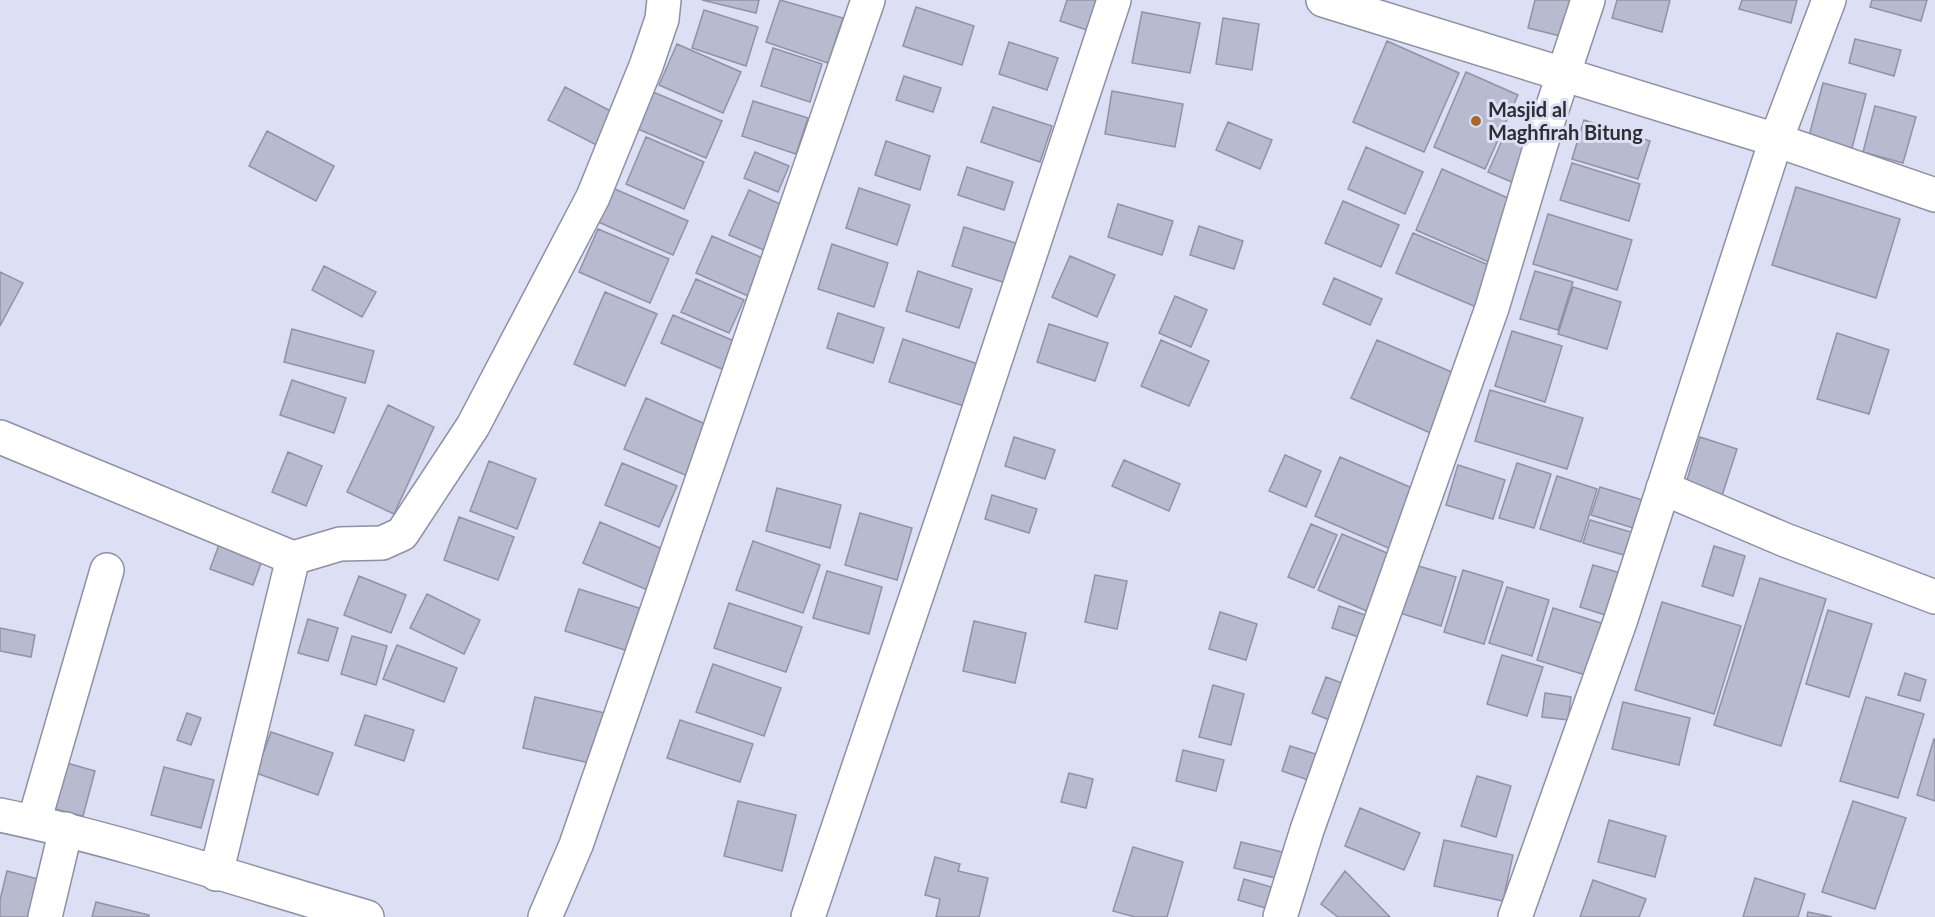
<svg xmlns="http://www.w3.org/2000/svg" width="1935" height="917" font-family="Lato,sans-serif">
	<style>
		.building { fill: #b8bacf; stroke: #9192a6; stroke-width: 1.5 }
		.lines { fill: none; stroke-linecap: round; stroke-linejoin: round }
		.minor-casing { stroke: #8e90a3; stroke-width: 36 }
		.minor { stroke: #fff; stroke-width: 33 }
		.poi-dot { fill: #a86732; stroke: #dddff4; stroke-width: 2 }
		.labels { text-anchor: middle; stroke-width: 6; stroke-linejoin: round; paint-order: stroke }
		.poi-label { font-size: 20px; font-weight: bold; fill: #2d2d35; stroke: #dddff4; text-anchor: start }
	</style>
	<rect width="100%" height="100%" fill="#dddff4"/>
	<!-- building -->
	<path class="building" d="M702 0H759L756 13Z
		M780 0 843 18 828 63 766 42Z
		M1067 0H1104L1093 32 1060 21Z
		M1535 0H1578L1568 38 1528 28Z
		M1617 0H1670L1662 32 1612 18Z
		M1742 0H1797L1791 23 1739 9Z
		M1872 0H1927L1921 21 1870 7Z
		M916 7 974 26 962 65 903 46Z
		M704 10 758 27 746 66 692 48Z
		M1142 12 1200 23 1190 73 1132 63Z
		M1223 18 1259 24 1252 70 1216 64Z
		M1855 39 1901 50 1894 76 1849 63Z
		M1387 41 1459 73 1424 152 1353 122Z
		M1009 42 1058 58 1047 90 999 74Z
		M677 44 741 72 723 113 659 85Z
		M773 48 822 64 810 102 761 86Z
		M1466 72 1518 95 1485 169 1434 147Z
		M904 76 941 88 933 112 896 100Z
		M1823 83 1866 94 1852 148 1809 136Z
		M565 87 622 117 606 150 548 120Z
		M1112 91 1183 104 1175 147 1105 134Z
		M653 92 722 121 706 158 638 129Z
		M753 101 808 118 796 154 742 136Z
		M1875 106 1916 117 1903 163 1863 152Z
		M993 107 1052 126 1040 162 981 142Z
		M1584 120 1650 141 1638 179 1572 159Z
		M1228 122 1272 140 1260 169 1216 150Z
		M1508 127 1538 140 1519 185 1488 172Z
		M267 131 334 166 316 201 249 166Z
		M646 137 704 162 684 209 626 184Z
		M886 141 930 156 920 190 875 175Z
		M1366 147 1423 172 1405 214 1348 189Z
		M755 152 789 166 778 192 744 178Z
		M1572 163 1640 184 1629 221 1560 200Z
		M967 167 1013 182 1004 210 958 195Z
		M1442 169 1517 202 1491 263 1416 230Z
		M608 186 688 221 673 255 594 220Z
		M1796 187 1900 219 1876 298 1772 265Z
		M859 188 910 205 897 245 846 228Z
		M749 190 787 207 766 251 729 235Z
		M1343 201 1399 225 1381 267 1325 243Z
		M1118 204 1173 221 1162 255 1108 237Z
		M1548 214 1632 240 1617 290 1533 264Z
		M1199 226 1243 241 1234 269 1190 255Z
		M964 227 1022 245 1009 284 952 266Z
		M598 229 669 259 650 303 579 272Z
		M1413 233 1498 269 1481 309 1396 273Z
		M712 236 765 259 748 296 696 273Z
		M832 244 888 263 874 307 818 289Z
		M1070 256 1115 275 1097 317 1052 297Z
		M324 266 376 292 362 317 312 290Z
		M918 271 972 289 959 328 906 311Z
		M1535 271 1573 282 1558 330 1520 319Z
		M0 272 23 283 0 326Z
		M1334 278 1382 299 1370 325 1323 304Z
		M696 279 744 300 729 333 681 312Z
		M1573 287 1621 302 1607 349 1558 334Z
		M605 292 657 314 625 386 574 364Z
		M1175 296 1207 310 1191 347 1159 333Z
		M838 313 884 328 873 363 827 348Z
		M673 315 741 344 729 372 661 343Z
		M1049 324 1108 343 1095 381 1037 362Z
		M292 329 374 351 365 383 284 362Z
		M1512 331 1562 346 1545 402 1495 386Z
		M1837 333 1889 350 1869 414 1817 399Z
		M903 339 978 364 964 406 889 382Z
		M1161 340 1209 361 1189 406 1141 386Z
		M1377 340 1461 376 1435 435 1351 398Z
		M292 380 346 398 334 433 280 415Z
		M1490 390 1583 418 1567 469 1475 441Z
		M646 398 712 427 690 477 624 449Z
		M388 405 434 427 394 514 347 492Z
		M1014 437 1055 450 1045 479 1005 466Z
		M1700 437 1737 449 1720 502 1684 490Z
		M288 452 322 466 306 506 272 492Z
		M1285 455 1321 471 1306 507 1269 491Z
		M1340 457 1419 491 1393 550 1315 516Z
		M1124 460 1180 484 1169 511 1112 486Z
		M489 461 536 479 517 529 470 511Z
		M622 463 677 486 659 527 605 505Z
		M1517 463 1551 474 1534 528 1499 518Z
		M1458 465 1505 480 1493 519 1446 505Z
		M1557 476 1597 489 1581 542 1540 529Z
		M1600 487 1649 502 1640 530 1591 515Z
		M777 488 841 505 830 548 766 531Z
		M992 495 1037 509 1029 533 985 519Z
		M860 513 912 528 897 580 845 565Z
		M459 517 514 537 498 580 444 560Z
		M1590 520 1641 535 1634 558 1583 543Z
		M600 522 667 551 650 591 583 563Z
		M1311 524 1337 535 1314 588 1288 577Z
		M223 534 266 550 253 585 210 569Z
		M1342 534 1394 556 1369 612 1318 590Z
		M753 541 820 565 803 613 736 590Z
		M1714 546 1745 556 1733 596 1702 586Z
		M1415 565 1456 577 1441 626 1400 613Z
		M1593 565 1631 576 1618 619 1580 607Z
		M1463 570 1503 582 1484 644 1444 632Z
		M827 571 882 587 869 634 813 618Z
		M1095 575 1127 581 1117 629 1085 622Z
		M359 576 406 595 391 633 344 615Z
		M1760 578 1826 599 1781 746 1714 725Z
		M1507 587 1549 600 1532 656 1489 643Z
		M579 589 642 609 628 651 565 631Z
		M427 594 480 620 464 654 410 628Z
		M1662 602 1741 626 1714 714 1635 690Z
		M729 603 802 627 786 672 714 648Z
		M1339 606 1380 620 1373 642 1332 628Z
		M1553 608 1611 626 1595 678 1537 660Z
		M1828 610 1872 624 1849 697 1806 684Z
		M1220 612 1257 624 1246 660 1209 649Z
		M308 619 338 628 328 661 298 653Z
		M974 621 1026 633 1015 683 963 671Z
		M0 628 35 635 31 657 0 651Z
		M352 636 387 646 376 685 341 674Z
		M397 645 457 668 444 702 383 679Z
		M1502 655 1543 667 1527 716 1487 704Z
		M713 664 781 688 764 736 696 712Z
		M1905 673 1926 680 1920 701 1898 695Z
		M1326 677 1352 687 1337 723 1312 713Z
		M1213 685 1244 694 1231 745 1199 737Z
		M1545 693 1571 697 1568 720 1542 717Z
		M535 697 605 713 594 764 523 748Z
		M1866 697 1924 714 1898 798 1840 781Z
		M1623 702 1690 718 1679 765 1612 749Z
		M187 713 201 718 191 745 177 740Z
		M365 715 414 730 404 761 355 745Z
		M680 720 753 744 740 782 667 758Z
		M271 732 333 753 318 795 256 773Z
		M1934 739 1935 740V801L1917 795Z
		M1290 746 1325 757 1317 783 1282 771Z
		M1183 750 1224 760 1216 791 1176 781Z
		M67 763 95 771 83 816 55 809Z
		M164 767 214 780 201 828 151 815Z
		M1069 773 1093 779 1086 808 1061 802Z
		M1477 776 1511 786 1496 837 1461 826Z
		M738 801 796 815 782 871 724 856Z
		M1853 801 1906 818 1875 909 1822 892Z
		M1360 808 1420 833 1404 870 1345 846Z
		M1609 820 1666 836 1655 877 1598 862Z
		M1444 840 1513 855 1503 901 1434 886Z
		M1241 842 1290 854 1284 880 1234 868Z
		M1133 847 1183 862 1167 917H1135L1113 911Z
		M935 857 960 864 958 871 988 878 979 917H936L940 899 925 895Z
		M7 871 42 880 33 917H0V900Z
		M1345 871 1390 917H1338L1321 904Z
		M1755 878 1805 894 1798 917H1743Z
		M1244 879 1278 889 1272 910 1238 900Z
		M1593 880 1646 899 1639 917H1580Z
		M96 902 149 915V917H92Z
		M1808 912 1832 917H1807Z"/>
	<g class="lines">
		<!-- minor casing -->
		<g class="minor-casing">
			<path id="minor" d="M1323 0 1776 140 1935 195
				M0 437 293 558 216 874
				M1663 488 1785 540 1935 597
				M293 558 340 544 382 543 402 534 473 426 593 197 646 66 662 19 664 0
				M0 815C124 841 245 882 367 917
				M34 822 107 570
				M45 917 66 829
				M545 917 576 845 868 0
				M808 917 957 476 1114 0
				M1280 917 1307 830 1492 308 1547 124 1588 0
				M1515 917 1620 622 1776 140 1829 0"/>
		</g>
		<!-- minor -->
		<use href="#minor" class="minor"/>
	</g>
	<!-- markers -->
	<circle class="poi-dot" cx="1476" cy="121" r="6"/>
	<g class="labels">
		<!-- poi labels -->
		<g class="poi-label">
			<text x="1488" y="117">Masjid al<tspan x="1488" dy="23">Maghfirah Bitung</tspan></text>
		</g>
	</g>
</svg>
